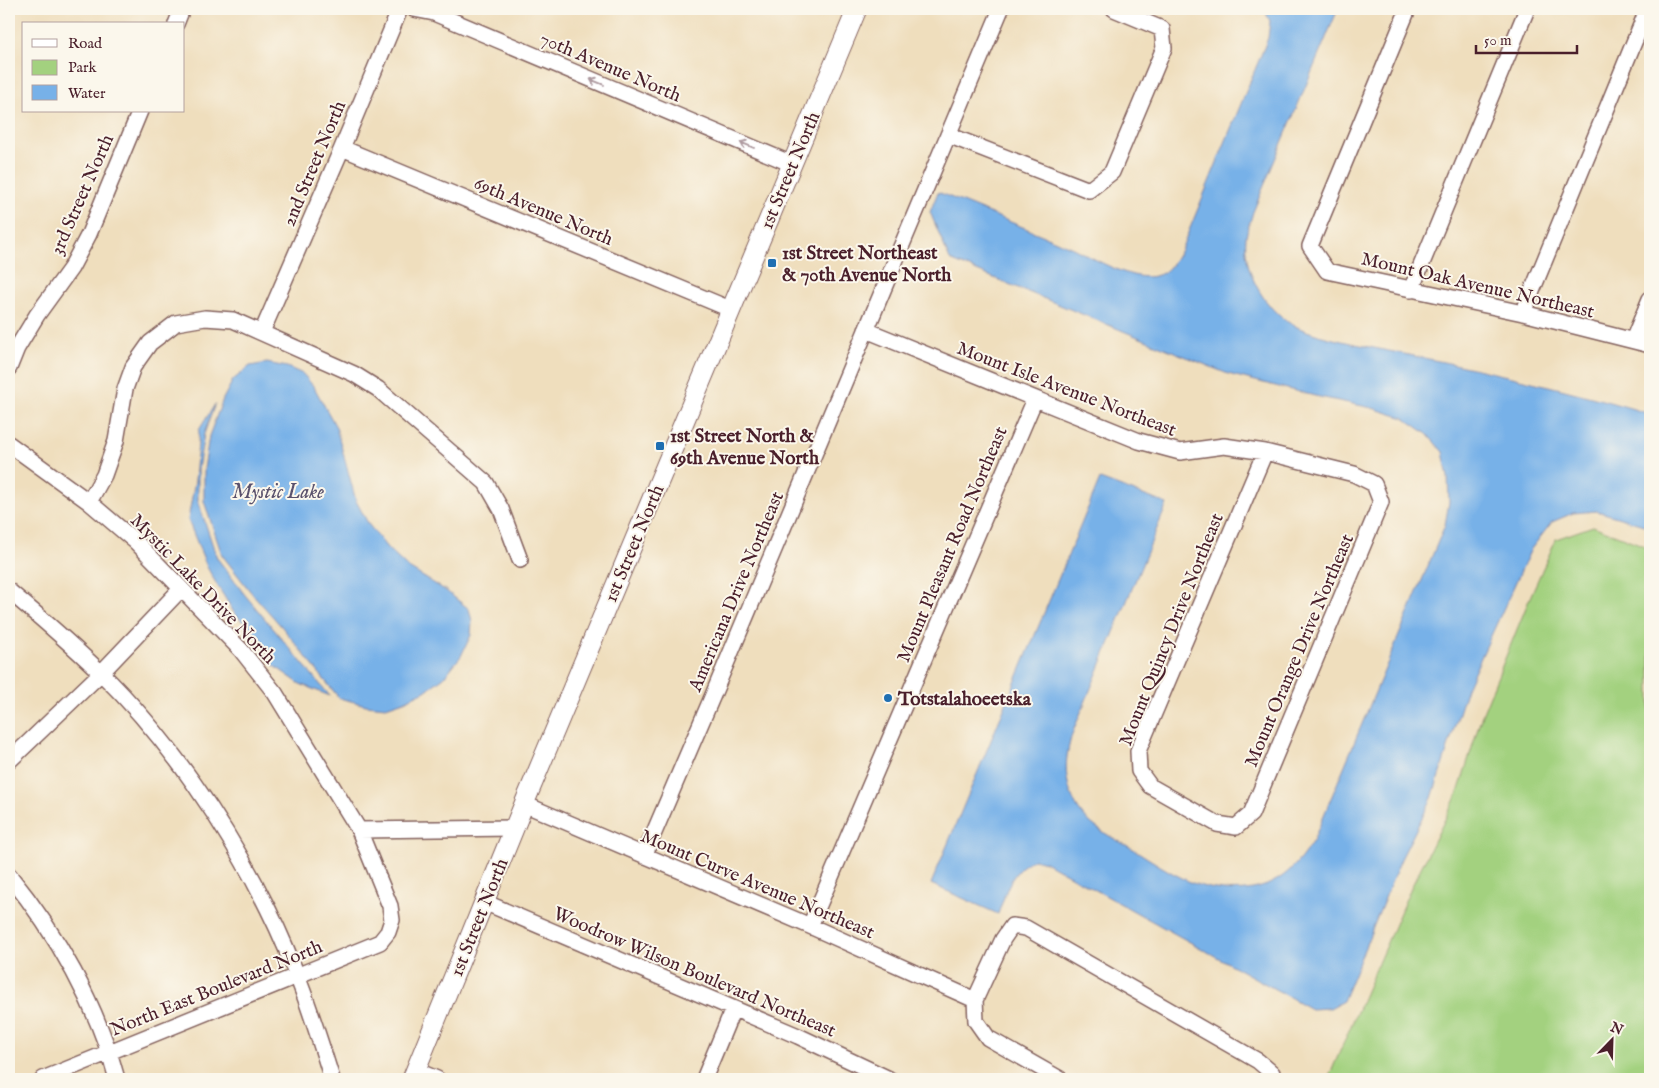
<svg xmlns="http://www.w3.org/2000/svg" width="1659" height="1088" font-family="'IM FELL English',serif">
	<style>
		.green { fill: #a3d17f; stroke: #767855 }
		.water { fill: #77b1e8; stroke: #60688a }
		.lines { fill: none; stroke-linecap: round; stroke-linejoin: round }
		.minor-casing { stroke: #84625e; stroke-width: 18 }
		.tertiary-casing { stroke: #84625e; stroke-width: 21 }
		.minor { stroke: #fff; stroke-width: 15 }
		.tertiary { stroke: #fff; stroke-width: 19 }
		.oneway { stroke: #ae9aa0 }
		.poi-dot { fill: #1f6fb2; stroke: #fbf7ec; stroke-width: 2 }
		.labels { text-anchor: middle; stroke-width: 4; stroke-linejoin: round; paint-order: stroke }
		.street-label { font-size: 19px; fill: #4a1f2b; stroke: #fbf7ec }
		.poi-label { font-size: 19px; font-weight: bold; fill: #4a1f2b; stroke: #fbf7ec; text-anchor: start }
		.water-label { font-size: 20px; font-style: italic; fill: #5a526d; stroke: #fbf7ec }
	</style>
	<rect width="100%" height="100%" fill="#fbf7ec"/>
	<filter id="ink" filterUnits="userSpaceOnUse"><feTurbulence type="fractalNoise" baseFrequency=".02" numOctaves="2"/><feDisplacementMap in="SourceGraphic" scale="10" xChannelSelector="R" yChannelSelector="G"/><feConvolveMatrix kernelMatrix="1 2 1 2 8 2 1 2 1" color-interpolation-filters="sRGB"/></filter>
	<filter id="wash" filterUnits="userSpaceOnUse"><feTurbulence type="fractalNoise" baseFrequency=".0096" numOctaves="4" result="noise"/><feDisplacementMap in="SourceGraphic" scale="20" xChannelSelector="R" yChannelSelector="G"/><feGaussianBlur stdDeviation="1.12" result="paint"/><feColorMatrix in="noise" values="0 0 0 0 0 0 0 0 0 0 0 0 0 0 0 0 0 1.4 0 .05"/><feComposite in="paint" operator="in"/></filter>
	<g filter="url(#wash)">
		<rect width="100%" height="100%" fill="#efdebd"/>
		<!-- green -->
		<path class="green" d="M1593 526 1650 548V1079H1328L1408 894 1458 793 1482 715 1531 595 1556 539Z"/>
		<!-- water -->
		<path class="water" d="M1264 9H1338L1253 212C1251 220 1247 229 1246 237 1243 267 1259 298 1281 317 1302 335 1348 342 1374 348 1404 354 1434 360 1463 366 1526 380 1589 395 1650 414V527L1597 511 1573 513 1552 522 1531 549 1467 688 1432 798 1401 859 1343 1001 1330 1008 1311 1009 1045 862 1034 859C1010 871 1007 890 998 914L931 884 1100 479 1167 504 1072 734C1065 759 1063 776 1074 801 1085 826 1112 837 1135 850 1152 861 1169 872 1188 881 1199 886 1212 889 1224 890 1269 894 1292 875 1314 839L1445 525 1449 502 1448 477 1443 452 1427 434 1404 418 1372 408 1315 396 1228 374 950 260 930 212 938 192C981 210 1023 227 1066 245 1090 255 1129 282 1155 276 1169 273 1174 261 1181 250L1268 38 1270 21Z
			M267 363 287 367 303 374 314 387 336 427 356 501 369 525 388 549 407 567 445 590 469 609 472 621 471 635 461 656 444 677 425 691 404 701 386 707 366 705 339 698 282 627 250 591 222 555 204 501V469L209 436 223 399 233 380 250 366Z
			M215 404 204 434 198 469V501L217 558 245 595 330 696 300 684 273 665 262 640 235 614 217 585 207 567 188 520 195 480 199 430Z"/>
	</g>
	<g filter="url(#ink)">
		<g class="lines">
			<!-- minor casing -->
			<g class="minor-casing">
				<path id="minor" d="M414 9 434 13 792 164
					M1408 9 1310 246 1327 271 1523 313 1650 345
					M176 24 182 9
					M948 135 1089 190 1112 172 1164 48 1162 29 1114 9
					M342 148 730 309
					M1411 290 1527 9
					M1523 313 1646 13V9
					M866 330 1139 441 1180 452 1224 446 1265 452 1354 474 1374 484 1381 502 1251 814 1236 827 1217 824 1150 786 1139 771 1138 751 1265 452
					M262 332 342 148 400 9
					M1633 340 1650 299
					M9 368 17 348 37 315 71 268 89 234 140 111
					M9 444 89 502 136 542 241 650 275 693 359 830 390 906 392 920 388 932 380 942 43 1079
					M89 502 104 475 116 441 125 389 133 367 150 343 176 323 205 318 233 320 354 374 378 389 486 483 501 509 520 560
					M9 591C40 617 71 644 100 672 167 737 227 825 268 909 295 963 314 1021 332 1079
					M9 761 101 673 181 589
					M524 804 810 926 975 1000
					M359 830 514 828
					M644 856 713 695 1001 9
					M9 875C57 934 97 1005 117 1079
					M484 902 798 1036 889 1079
					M810 926 1035 399
					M415 1070 437 1079
					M704 1079 733 1009
					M1060 1079 988 1038 976 1021 975 1000 1003 939 1012 926 1026 928 1258 1061 1272 1073 1273 1079"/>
			</g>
			<!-- tertiary casing -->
			<g class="tertiary-casing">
				<path id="tertiary" d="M412 1079 524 804 857 9"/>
			</g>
			<!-- minor -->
			<use href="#minor" class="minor"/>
			<!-- tertiary -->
			<use href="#tertiary" class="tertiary"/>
		</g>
		<!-- one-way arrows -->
		<defs><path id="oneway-shaft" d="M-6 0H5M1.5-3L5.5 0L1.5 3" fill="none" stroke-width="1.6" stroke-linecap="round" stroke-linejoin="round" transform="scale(1.25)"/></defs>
		<g class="oneway">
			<use href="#oneway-shaft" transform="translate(597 82) rotate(-157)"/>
			<use href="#oneway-shaft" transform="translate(747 145) rotate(-157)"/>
		</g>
	</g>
	<!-- markers -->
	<g class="poi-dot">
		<rect x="767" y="258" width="10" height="10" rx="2.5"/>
		<rect x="655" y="441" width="10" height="10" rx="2.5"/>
		<circle cx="888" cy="698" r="5"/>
	</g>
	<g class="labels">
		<!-- street labels -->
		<g class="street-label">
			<text transform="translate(611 66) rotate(23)" y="7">70th Avenue North</text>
			<text transform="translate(313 163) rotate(-67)" y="7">2nd Street North</text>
			<text transform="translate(789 170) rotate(-67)" y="7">1st Street North</text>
			<text transform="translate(81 194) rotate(-66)" y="7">3rd Street North</text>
			<text transform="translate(544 210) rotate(23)" y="7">69th Avenue North</text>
			<text transform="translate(1478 284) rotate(13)" y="7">Mount Oak Avenue Northeast</text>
			<text transform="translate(1067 388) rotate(21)" y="7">Mount Isle Avenue Northeast</text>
			<text transform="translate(633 543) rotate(-67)" y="7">1st Street North</text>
			<text transform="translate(951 544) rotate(-67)" y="7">Mount Pleasant Road Northeast</text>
			<text transform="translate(204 588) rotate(46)" y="7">Mystic Lake Drive North</text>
			<text transform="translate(735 591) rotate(-67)" y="7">Americana Drive Northeast</text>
			<text transform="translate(1170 629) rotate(-68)" y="7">Mount Quincy Drive Northeast</text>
			<text transform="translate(1298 650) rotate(-67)" y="7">Mount Orange Drive Northeast</text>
			<text transform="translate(758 883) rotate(23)" y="7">Mount Curve Avenue Northeast</text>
			<text transform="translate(478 917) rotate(-68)" y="7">1st Street North</text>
			<text transform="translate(695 971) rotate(23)" y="7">Woodrow Wilson Boulevard Northeast</text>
			<text transform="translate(216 987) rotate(-22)" y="7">North East Boulevard North</text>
		</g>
		<!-- poi labels -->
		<g class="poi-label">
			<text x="782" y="259">1st Street Northeast<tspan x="782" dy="22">&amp; 70th Avenue North</tspan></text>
			<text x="670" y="442">1st Street North &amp;<tspan x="670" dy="22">69th Avenue North</tspan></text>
			<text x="898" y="705">Totstalahoeetska</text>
		</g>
		<!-- water labels -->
		<g class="water-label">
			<text x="278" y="498">Mystic Lake</text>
		</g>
	</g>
	<!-- margin -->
	<rect width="1659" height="1088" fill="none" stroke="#fbf7ec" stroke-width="30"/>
	<!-- legend -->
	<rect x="22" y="22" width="162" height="90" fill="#fbf7ec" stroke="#b4a19f"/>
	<rect x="32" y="39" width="25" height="8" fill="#ffffff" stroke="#b4a19f"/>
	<text x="68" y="48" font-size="15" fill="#4a1f2b">Road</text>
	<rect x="32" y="60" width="25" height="15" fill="#a3d17f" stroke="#b4a19f"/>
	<text x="68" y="72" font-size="15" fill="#4a1f2b">Park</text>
	<rect x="32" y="85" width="25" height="15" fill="#77b1e8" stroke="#b4a19f"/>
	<text x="68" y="98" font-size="15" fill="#4a1f2b">Water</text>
	<!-- north arrow -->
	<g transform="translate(1612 1040) rotate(23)" stroke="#fbf7ec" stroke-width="4" paint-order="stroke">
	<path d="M0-4L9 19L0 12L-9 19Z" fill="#4a1f2b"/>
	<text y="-8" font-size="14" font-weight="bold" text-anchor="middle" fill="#4a1f2b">N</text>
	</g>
	<!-- scale -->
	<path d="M1476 45v8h101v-8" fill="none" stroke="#4a1f2b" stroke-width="2.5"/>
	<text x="1484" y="45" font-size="15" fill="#4a1f2b" stroke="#fbf7ec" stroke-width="4" paint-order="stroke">50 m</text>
</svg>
